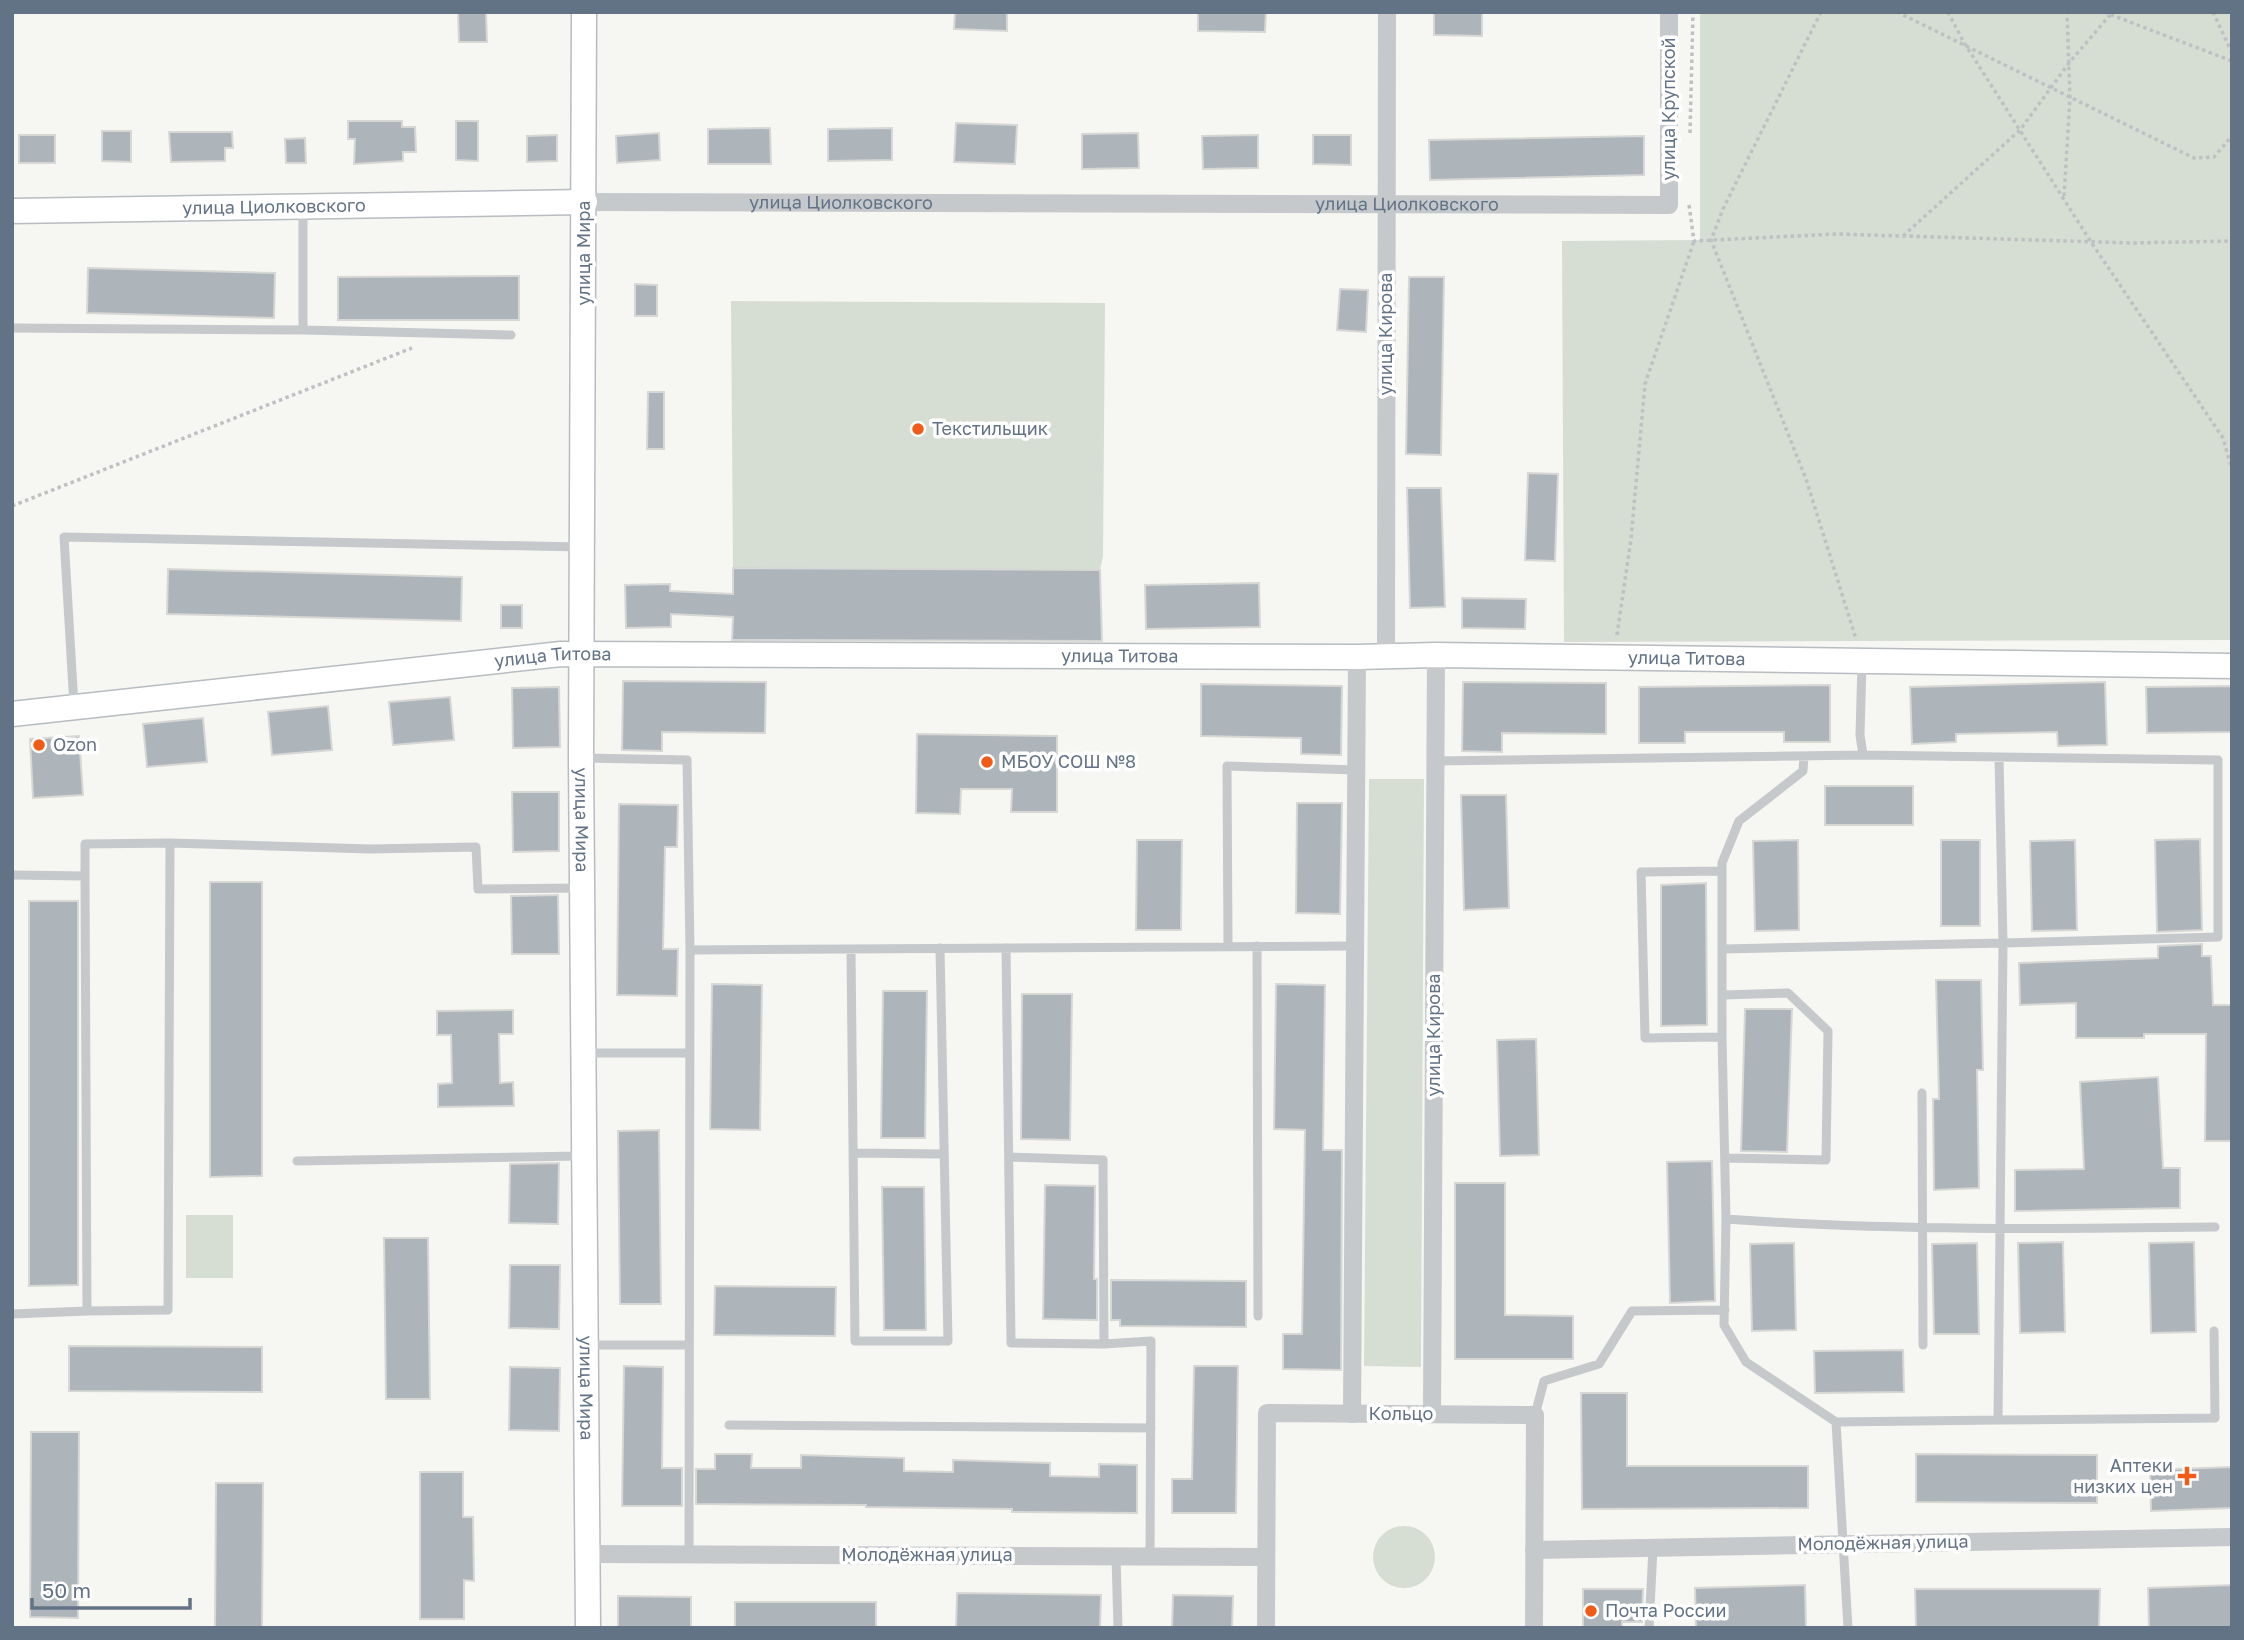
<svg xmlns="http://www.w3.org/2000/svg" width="2244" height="1640" font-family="'Golos Text',sans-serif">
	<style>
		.green { fill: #d6ded3 }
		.building { fill: #adb5bb; stroke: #d7d7d5; stroke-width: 2 }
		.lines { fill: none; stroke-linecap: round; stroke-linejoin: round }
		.secondary-casing { stroke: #b7bcc1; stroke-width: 27 }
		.path { stroke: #bfc0c3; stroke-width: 3.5; stroke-dasharray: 3.5 3.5; stroke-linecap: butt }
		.lane { stroke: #c5c9cc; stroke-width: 9 }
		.street { stroke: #c5c9cc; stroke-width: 18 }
		.secondary { stroke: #fff; stroke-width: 24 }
		.poi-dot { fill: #f05b18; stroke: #fff; stroke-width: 2.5 }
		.labels { text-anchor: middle; stroke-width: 7; stroke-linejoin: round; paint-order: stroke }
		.street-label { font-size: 18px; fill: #637386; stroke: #fff }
		.poi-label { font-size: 18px; fill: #637386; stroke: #fff; text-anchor: start }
	</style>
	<rect width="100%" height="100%" fill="#f6f6f2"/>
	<!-- green -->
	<path class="green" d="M1700 12H2232V640L1564 642 1562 241 1700 240Z
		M731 301 1105 303 1103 556 1100 570 733 568Z
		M1369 779H1424L1421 1367 1364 1366Z
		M186 1215H233V1278H186Z
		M1373 1557a31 31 0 1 1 62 0a31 31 0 1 1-62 0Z"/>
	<!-- building -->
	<path class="building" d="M458 12H486L487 42H459Z
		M955 12H1007V31L954 29Z
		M1198 12H1266L1265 32 1198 31Z
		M1434 12H1482V36L1434 35Z
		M348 121H402V127H415L416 152H403V161L354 164 355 139H348Z
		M456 121H478V161L456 160Z
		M956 123 1017 125 1015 164 954 162Z
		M770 128 771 164H708V129Z
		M892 128V160L828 161V129Z
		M102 131H131V162L102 161Z
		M169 132H232L233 148H225V161L171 162Z
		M659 133 660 160 617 163 616 136Z
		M1138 133 1139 168 1082 169V134Z
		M19 135H55V163H19Z
		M557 135V161L527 162V136Z
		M1258 135V168L1203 169 1202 136Z
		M1313 135H1351V165L1313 164Z
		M1644 136V175L1430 180 1429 140Z
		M305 138 306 163H286L285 139Z
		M88 268 275 273 274 318 87 313Z
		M519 276V320H338V277Z
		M1409 277H1444L1441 455 1406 454Z
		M635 284 657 285V316H635Z
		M1340 289 1368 290 1366 332 1337 330Z
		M648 392H664V449H647Z
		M1528 473 1558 474 1555 561 1525 560Z
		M1407 488H1441L1445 607 1410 608Z
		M733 568 1100 570 1102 641 732 640 733 617 671 614V627L626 628 625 585 670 584V591L733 594Z
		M168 569 462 577 461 621 167 614Z
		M1259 583 1260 627 1146 629 1145 585Z
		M1462 598 1526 599 1525 629 1462 628Z
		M501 605H522V628H501Z
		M623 681 766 682 765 733 662 732V751L622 750Z
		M1463 682 1606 683V734L1502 733V752L1462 751Z
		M2105 682 2107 745 2058 746 2057 732 1956 734V742L1912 744 1910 687Z
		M1201 684 1342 686 1341 755 1301 754V738L1201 736Z
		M1830 685V742H1784V732H1685V743H1639V687Z
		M2232 686V732L2147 733 2146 687Z
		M559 687 560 747 513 748 512 688Z
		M450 697 454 740 393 745 389 702Z
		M328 706 332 750 272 755 268 712Z
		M203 718 207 762 147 767 143 724Z
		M917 734 1057 736V812H1011L1012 789H961L960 814 916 813Z
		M79 736 83 795 33 798 30 739Z
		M1825 786H1913V825H1825Z
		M512 792H559V851L513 852Z
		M1461 795H1506L1509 908 1464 910Z
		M1297 803H1342L1340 914 1296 913Z
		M619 804 678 805 677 847H665L663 949H678L677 996 617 995Z
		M2200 839 2202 930 2157 932 2155 840Z
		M1137 840H1182L1181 930H1136Z
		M1798 840 1799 930 1755 931 1753 841Z
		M1941 840H1980V926H1941Z
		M2075 840 2077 930 2032 931 2030 841Z
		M210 882H262V1176L210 1177Z
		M1706 883 1707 1025 1661 1026V885Z
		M558 895 559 954H512L511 896Z
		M29 901H78V1285L29 1286Z
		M2202 944V956H2211L2213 1005H2232V1141H2205L2206 1034H2144V1038H2076V1003L2020 1005 2019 963 2158 958V946Z
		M1936 980H1981L1983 1070H1977L1979 1188 1934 1190 1933 1099H1939Z
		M712 984 762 985 760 1130 710 1129Z
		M1276 984 1325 985 1323 1150H1342L1341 1370 1283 1369V1334H1302L1305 1130 1274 1129Z
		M883 991H927L925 1138H881Z
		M1022 994H1072L1070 1140 1021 1139Z
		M1745 1009H1792L1787 1152 1741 1151Z
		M513 1010V1034H499L500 1083 513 1082 514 1106 438 1107V1084L452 1083 451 1035H437V1011Z
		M1536 1039 1539 1155 1500 1156 1497 1040Z
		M2158 1077 2163 1168H2180V1208L2015 1211V1170L2084 1169 2080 1082Z
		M659 1130 661 1304H620L618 1131Z
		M1712 1161 1715 1301 1670 1303 1667 1162Z
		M559 1163 558 1224 509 1223 510 1164Z
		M1455 1183H1505V1315L1573 1316V1359H1455Z
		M1045 1185 1095 1186 1094 1279H1097V1320L1043 1319Z
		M882 1187H924L926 1330H884Z
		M384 1238H428L430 1399H386Z
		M2063 1242 2065 1332 2020 1333 2018 1243Z
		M2194 1242 2196 1332 2151 1333 2149 1243Z
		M1794 1243 1796 1330 1752 1331 1750 1244Z
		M1977 1243 1979 1334H1934L1932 1244Z
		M510 1265H560L559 1329 509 1328Z
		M1111 1280 1246 1281V1327L1120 1326V1320H1111Z
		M715 1286 836 1287 835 1336 714 1335Z
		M69 1346 262 1347V1392L69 1391Z
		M1903 1350 1904 1392 1815 1393 1814 1351Z
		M624 1366 663 1367 662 1468H682V1506H622Z
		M1194 1366H1238L1236 1513H1172V1479H1192Z
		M510 1367 560 1368 559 1431 509 1430Z
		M1581 1393H1627V1466H1808V1508L1582 1509Z
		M31 1432H79L78 1618 30 1617Z
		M715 1454H752L751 1468H801V1455L904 1458V1471L953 1472V1460L1050 1463V1476L1099 1477V1464L1137 1465V1513L1012 1512V1509L866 1507V1505L696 1504V1469H715Z
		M1916 1454 2097 1455V1503L1916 1502Z
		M2232 1467V1508L2151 1511 2150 1470Z
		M420 1472H463V1517H473L474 1581 464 1580V1619H420Z
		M216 1483H263L262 1628H215Z
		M1805 1585 1806 1628H1696L1695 1588Z
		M2232 1585V1628H2149L2148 1588Z
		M1583 1589H1643L1642 1622H1622V1628H1583Z
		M1915 1589H2100L2099 1628H1916Z
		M957 1593 1101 1595 1100 1628H956Z
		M1173 1595 1233 1596 1232 1628H1172Z
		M618 1596 691 1597V1628H618Z
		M735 1602H876V1628H735Z"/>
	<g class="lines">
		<!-- secondary casing -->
		<g class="secondary-casing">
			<g id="secondary">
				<path id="s2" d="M584 12 581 758 588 1628"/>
				<path id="s3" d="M12 211 585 202"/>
				<path id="s4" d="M12 714 561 654 1357 657 1436 655 2232 666"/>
			</g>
		</g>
		<!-- path -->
		<path class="path" d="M1821 12 1723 209 1711 240 1806 479 1856 639
			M1897 12 2194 158 2214 157 2232 136
			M1948 12 1963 41 2091 242 2223 438 2232 470
			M2104 12 2232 61
			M2213 12 2232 53
			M1690 133 1693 12
			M2064 196 2070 98 2067 12
			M1689 205 1694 241 1836 234 2133 243 2232 241
			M1903 236 2020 130 2069 63 2110 15
			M12 506 412 348
			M1617 635 1631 539 1645 384 1694 241"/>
		<!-- lane -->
		<path class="lane" d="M303 208V330
			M12 328 303 330 511 335
			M1862 663 1860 735 1863 755 2218 760V937L2003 943 1999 757
			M74 706 64 537 581 547
			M584 758 687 760 690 950
			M1435 761 1863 755
			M170 843 370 849 476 847 478 889 582 888
			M1722 871 1641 872 1645 1038 1722 1037
			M12 875 85 876 87 1311 12 1314
			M85 876V844L170 843 168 1310 87 1311
			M1228 946 1227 766 1356 770
			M1257 946 1258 1316
			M1006 948 1011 1343 1104 1344 1103 1160 1009 1157
			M851 949 855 1341H948L940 948
			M1723 949 2003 943 1998 1420 1836 1422 1848 1628
			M1723 995 1788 993 1828 1031 1826 1160 1725 1158
			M587 1053H690
			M1922 1093 1923 1345
			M853 1153 944 1154
			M297 1161 581 1156
			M1726 1219 1722 1037V863L1739 821 1803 771 1804 756
			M1104 1344 1151 1341 1150 1556
			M586 1345H689
			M1535 1415 1544 1381 1599 1364 1632 1311 1725 1310
			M1998 1420 2215 1418 2214 1331
			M1836 1422 1746 1362 1724 1325 1726 1219C1889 1231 2052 1229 2215 1227
			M729 1425 1151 1428
			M689 1554 690 950 1355 946
			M1116 1556 1118 1628
			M1649 1628 1653 1548"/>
		<!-- street -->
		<g class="street">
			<path id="s1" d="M585 202 1669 205V12"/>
			<path d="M1386 656 1387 12"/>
			<path d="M1352 1414 1357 657"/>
			<path d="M1432 1414 1436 655"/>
			<path d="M1534 1550 2232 1537"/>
			<path d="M588 1554 1266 1557"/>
			<path d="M1266 1628 1267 1413 1535 1415 1534 1628"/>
		</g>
		<!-- secondary -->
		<use href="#secondary" class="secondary"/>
	</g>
	<!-- markers -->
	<g class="poi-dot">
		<circle cx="918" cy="429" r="7"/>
		<circle cx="39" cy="745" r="7"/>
		<circle cx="987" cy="762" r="7"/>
		<path d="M2183.5 1465.5h7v7h7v7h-7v7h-7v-7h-7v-7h7z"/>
		<circle cx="1591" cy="1611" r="7"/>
	</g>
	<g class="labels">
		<!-- street labels -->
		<g class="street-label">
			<text transform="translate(1669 109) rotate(-90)" y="6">улица Крупской</text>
			<text dy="6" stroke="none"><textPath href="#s1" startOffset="256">улица Циолковского</textPath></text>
			<text dy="6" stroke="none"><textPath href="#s1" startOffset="822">улица Циолковского</textPath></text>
			<text dy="6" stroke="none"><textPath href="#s3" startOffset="262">улица Циолковского</textPath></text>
			<text transform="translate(584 253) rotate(-90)" y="6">улица Мира</text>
			<text transform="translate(1386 334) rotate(-90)" y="6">улица Кирова</text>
			<text dy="6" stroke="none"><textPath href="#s4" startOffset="1111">улица Титова</textPath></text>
			<text dy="6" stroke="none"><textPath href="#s4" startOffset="544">улица Титова</textPath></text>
			<text dy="6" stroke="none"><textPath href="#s4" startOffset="1678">улица Титова</textPath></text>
			<text dy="6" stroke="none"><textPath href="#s2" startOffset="808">улица Мира</textPath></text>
			<text transform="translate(1434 1035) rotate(-90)" y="6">улица Кирова</text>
			<text dy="6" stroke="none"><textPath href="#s2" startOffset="1376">улица Мира</textPath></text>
			<text x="1401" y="1420">Кольцо</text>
			<text transform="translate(1883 1543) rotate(-1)" y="6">Молодёжная улица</text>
			<text x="927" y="1561">Молодёжная улица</text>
		</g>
		<!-- poi labels -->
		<g class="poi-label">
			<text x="932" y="435">Текстильщик</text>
			<text x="53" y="751">Ozon</text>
			<text x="1001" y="768">МБОУ СОШ №8</text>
			<text x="2173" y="1472" text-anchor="end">Аптеки<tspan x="2173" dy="21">низких цен</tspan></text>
			<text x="1605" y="1617">Почта России</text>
		</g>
	</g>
	<!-- border -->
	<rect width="2244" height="1640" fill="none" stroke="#637386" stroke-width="28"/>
	<!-- scale -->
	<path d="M32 1598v10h158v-10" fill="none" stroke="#637386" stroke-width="3.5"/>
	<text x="42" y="1598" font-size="21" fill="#637386" stroke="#ffffff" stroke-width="5" paint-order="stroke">50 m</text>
</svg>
